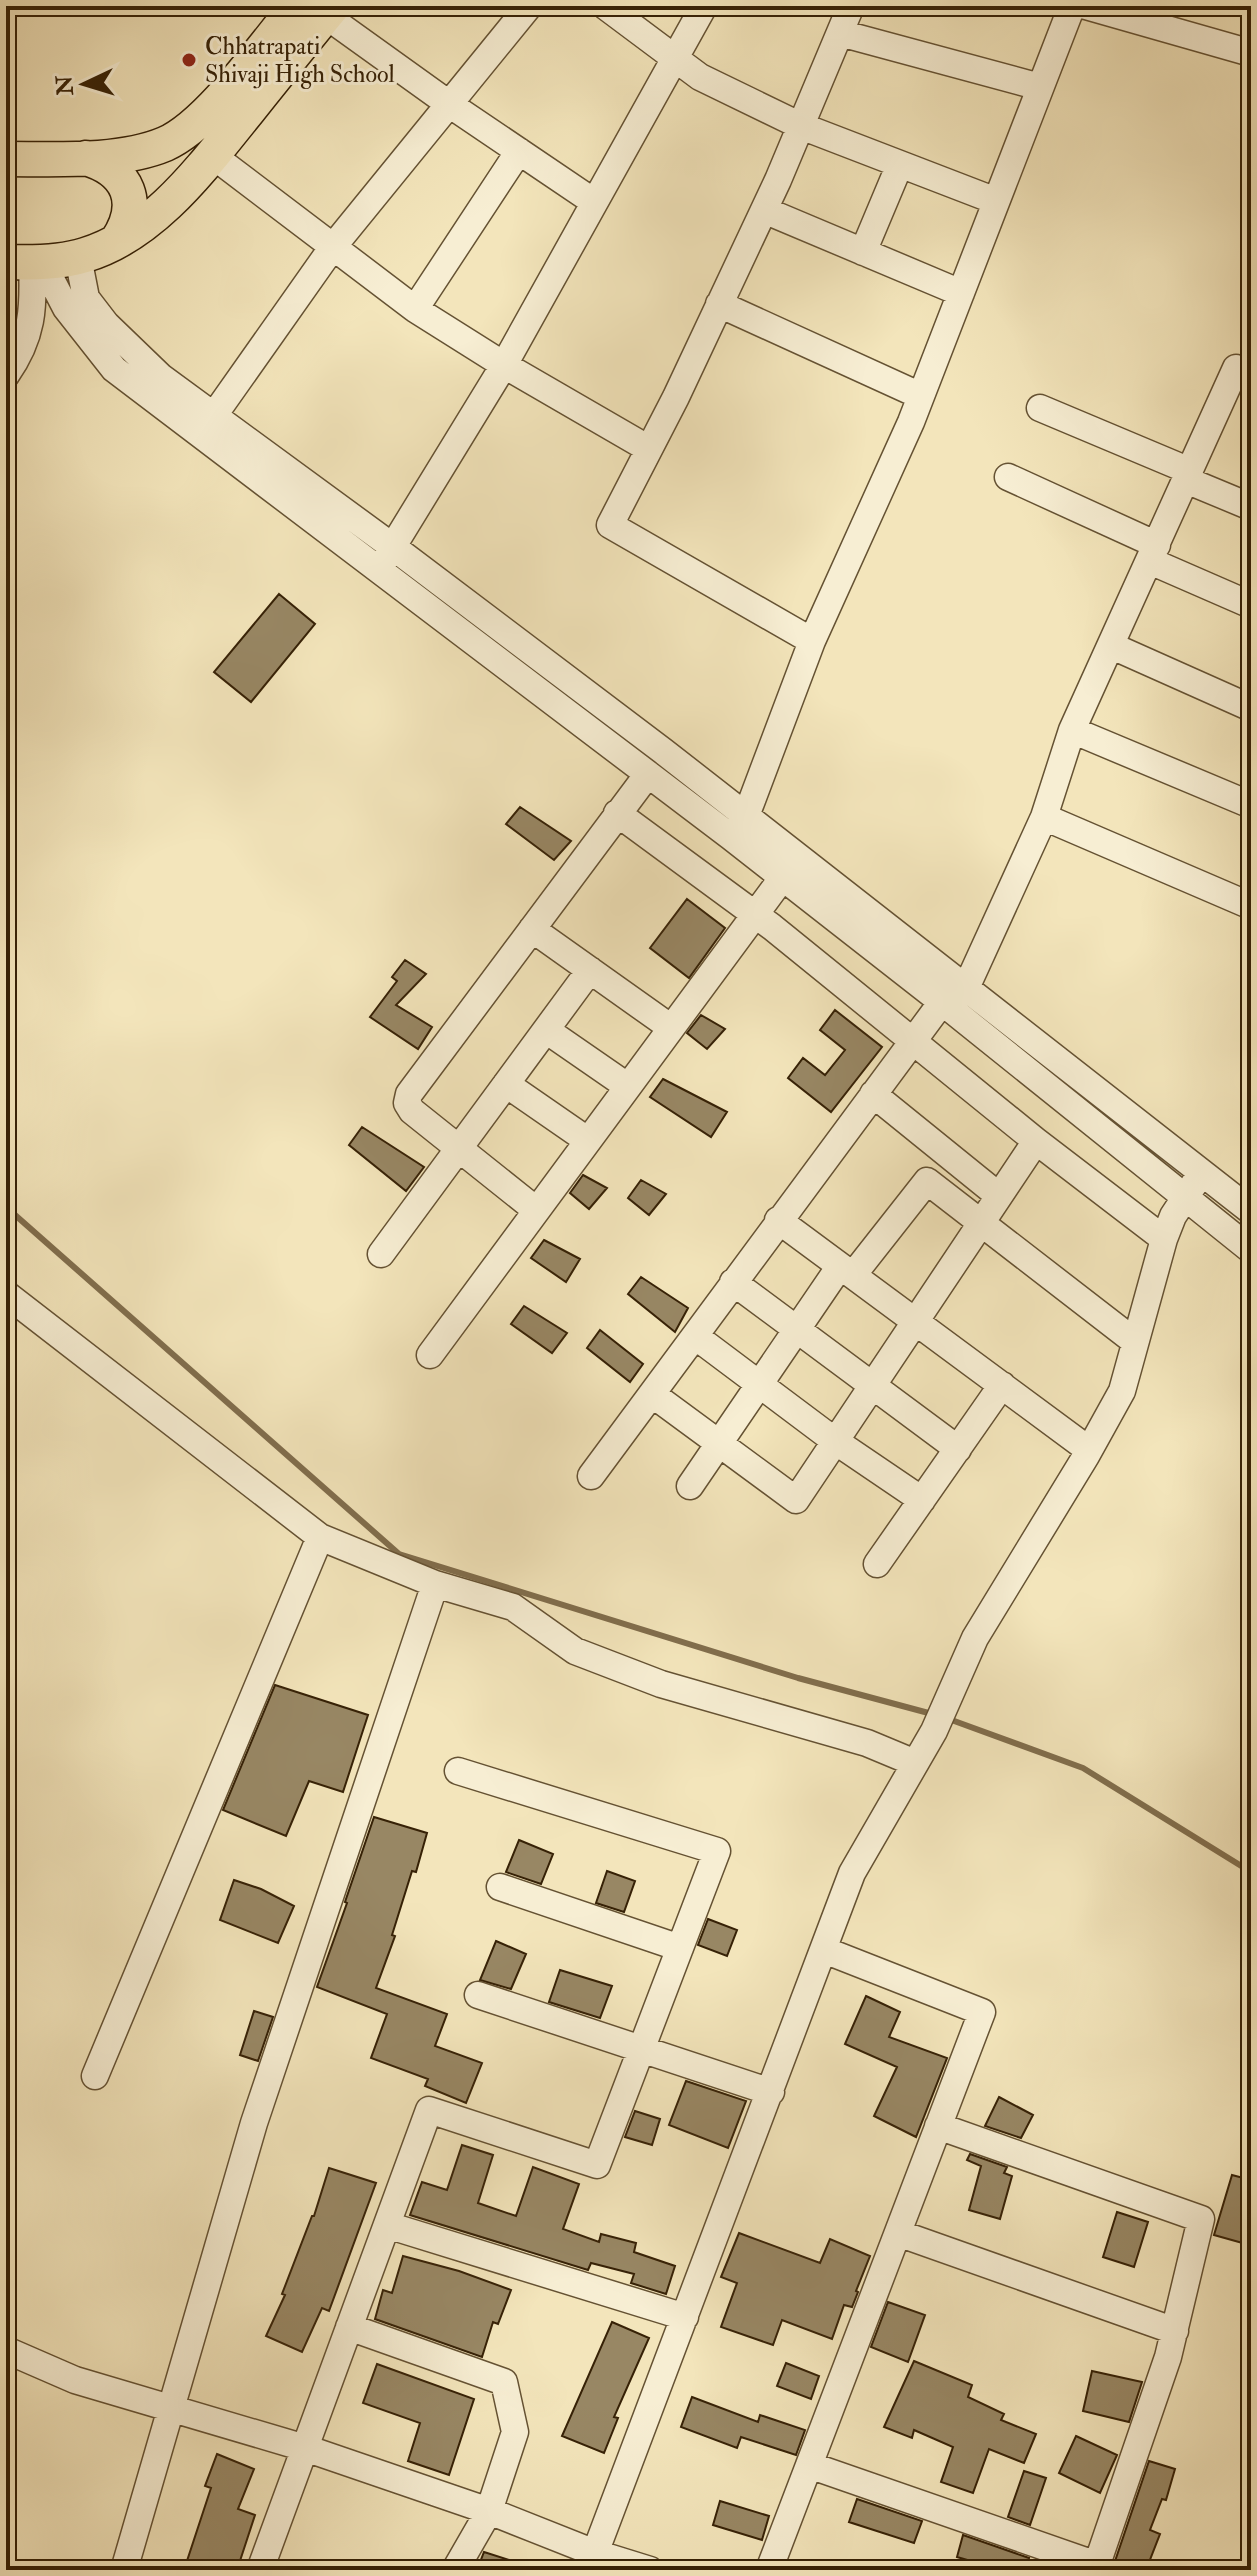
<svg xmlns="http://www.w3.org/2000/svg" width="1257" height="2576" font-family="'IM FELL Double Pica',serif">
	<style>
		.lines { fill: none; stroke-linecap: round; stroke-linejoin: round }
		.stream { stroke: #816e4d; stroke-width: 6 }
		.building { fill: #988764; stroke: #362106; stroke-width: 2 }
		.minor-casing { stroke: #655233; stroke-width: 29 }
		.major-casing { stroke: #362106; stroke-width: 37 }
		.minor { stroke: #f7eed3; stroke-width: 26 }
		.major { stroke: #f3e5bb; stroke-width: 34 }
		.poi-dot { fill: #8f2418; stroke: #f7eed3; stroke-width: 3 }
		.labels { text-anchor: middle; stroke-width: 6; stroke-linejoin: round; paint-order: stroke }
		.poi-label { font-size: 24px; fill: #362106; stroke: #f7eed3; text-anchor: start }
	</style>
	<rect width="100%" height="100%" fill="#f3e5bb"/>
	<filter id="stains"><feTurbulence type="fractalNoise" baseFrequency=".0025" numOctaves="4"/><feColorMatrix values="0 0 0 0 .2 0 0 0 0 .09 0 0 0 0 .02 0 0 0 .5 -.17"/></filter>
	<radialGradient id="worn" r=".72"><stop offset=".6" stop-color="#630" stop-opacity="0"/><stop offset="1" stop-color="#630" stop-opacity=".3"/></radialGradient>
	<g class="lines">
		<!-- stream -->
		<path class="stream" d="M6 1207 399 1554 798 1678 936 1715
			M946 1718 1083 1768 1251 1872"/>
	</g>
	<!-- building -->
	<path class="building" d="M279 594 315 624 251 702 214 672Z
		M520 807 571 841 554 860 506 824Z
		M687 899 725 928 689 978 650 948Z
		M405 960 426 974 396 1005 432 1027 418 1049 370 1017 397 981 392 977Z
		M835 1010 882 1047 831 1112 788 1078 803 1058 825 1075 845 1050 820 1030Z
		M701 1015 725 1029 707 1049 687 1033Z
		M663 1079 727 1112 711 1137 650 1097Z
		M362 1127 424 1167 406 1191 349 1145Z
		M583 1175 607 1188 589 1209 570 1193Z
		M641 1180 666 1194 649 1215 628 1198Z
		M544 1240 580 1259 566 1282 531 1258Z
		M641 1277 688 1308 675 1332 628 1294Z
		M524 1306 567 1333 552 1353 511 1324Z
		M600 1330 643 1364 630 1382 587 1348Z
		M275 1685 368 1715 343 1792 309 1781 286 1836 223 1810Z
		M374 1817 427 1833 416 1872 412 1871 392 1935 395 1936 376 1988 447 2014 435 2046 482 2063 466 2103 425 2086 428 2079 371 2058 387 2014 317 1987 347 1903 345 1902Z
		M519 1840 553 1854 541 1884 506 1872Z
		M607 1871 635 1881 624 1912 596 1903Z
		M234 1880 261 1889 294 1906 278 1943 220 1920Z
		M708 1919 737 1930 727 1956 698 1945Z
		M496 1941 526 1954 511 1989 480 1980Z
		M560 1970 612 1986 600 2018 549 2002Z
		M866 1996 900 2012 889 2037 947 2058 916 2137 874 2116 897 2067 845 2044Z
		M254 2011 273 2017 258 2061 240 2055Z
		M686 2081 746 2101 728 2148 669 2125Z
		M999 2097 1033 2115 1021 2138 985 2126Z
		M635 2111 660 2119 652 2145 625 2137Z
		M462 2145 493 2155 478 2203 516 2216 533 2167 579 2184 563 2229 599 2242 601 2234 636 2243 634 2252 675 2266 666 2294 631 2283 634 2274 591 2263 588 2270 410 2215 422 2182 447 2190Z
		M970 2154 1007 2167 1004 2173 1012 2176 1000 2219 969 2210 981 2166 967 2160Z
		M329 2168 376 2183 329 2311 322 2308 302 2352 266 2336 285 2295 282 2294 312 2216H314Z
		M1232 2175 1251 2180V2226L1246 2244 1214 2235Z
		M1117 2212 1148 2222 1134 2267 1103 2257Z
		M739 2233 820 2263 830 2239 870 2256 856 2291 858 2292 852 2307 844 2305 832 2339 782 2320 773 2345 721 2327 737 2283 721 2277Z
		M403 2256 459 2271 511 2290 498 2324 493 2322 482 2357 375 2319 383 2290 392 2293Z
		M888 2302 925 2315 908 2362 871 2347Z
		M612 2322 649 2338 614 2417 618 2418 604 2453 562 2436Z
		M914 2361 972 2385 968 2397 1004 2414 1001 2420 1036 2434 1024 2463 989 2449 973 2493 941 2482 953 2447 914 2430 912 2438 884 2427Z
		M786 2363 819 2376 811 2399 777 2386Z
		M377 2364 474 2399 449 2475 408 2461 420 2423 363 2403Z
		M1092 2371 1142 2382 1129 2422 1083 2411Z
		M692 2397 758 2422 760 2415 805 2430 796 2455 741 2437 737 2448 681 2427Z
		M1076 2436 1117 2455 1100 2493 1059 2473Z
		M217 2454 254 2469 238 2509 255 2515 237 2570H184L211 2488 205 2486Z
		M1149 2461 1175 2469 1166 2500 1162 2499 1150 2530 1160 2534 1146 2570H1112Z
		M1024 2471 1046 2478 1030 2525 1008 2517Z
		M857 2499 922 2521 914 2543 849 2522Z
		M720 2501 769 2516 762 2540 713 2525Z
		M963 2535 1029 2558 1026 2570H1002L957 2557Z
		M484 2552 528 2566V2570H477Z"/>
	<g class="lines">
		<!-- minor casing -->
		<g class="minor-casing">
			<path id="minor" d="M605 6 700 77 801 126 996 201
				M1086 6 1251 53
				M325 15 449 104 594 202
				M840 33 1040 87
				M212 155 415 309 504 365 649 449
				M764 210 961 293
				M863 252 900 164
				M78 257 86 298 106 324 161 377 393 547 663 751 1251 1211
				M42 262 66 308 114 369 731 837 942 1002 1251 1250
				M719 304 921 396
				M415 309 519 151
				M6 375C33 337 34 308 32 263
				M1040 408 1190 471
				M205 428 332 248 529 6
				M1008 477 1157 545
				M1186 480 1251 507
				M384 561 504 365 704 6
				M1150 561 1251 605
				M812 641 610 525 676 397 778 180 851 6
				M1112 646 1251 708
				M1072 730 1251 805
				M617 813 772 927 1036 1141 1164 1239
				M1044 817 1251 906
				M737 828 746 816 812 641 911 422 1072 6
				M532 929 670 1027
				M966 988 1044 817 1072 730 1236 368
				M546 1030 627 1086
				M506 1084 587 1140
				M873 1094 999 1196
				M536 1210 412 1111 407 1103 409 1094 648 774
				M778 1220 1089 1450
				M381 1254 590 970
				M853 1275 927 1181 1134 1341
				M733 1282 958 1449
				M6 1294 320 1537
				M695 1336 835 1441 922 1500
				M430 1355 791 866
				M652 1394 796 1500 1036 1141
				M591 1476 942 1002
				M690 1486 840 1266
				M877 1564 1002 1385
				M500 1887 680 1948
				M478 1995 771 2092
				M95 2076 320 1537 435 1584 513 1607 575 1651 661 1684 867 1743 915 1763
				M938 2126 1201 2219 1168 2357 1095 2570
				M387 2225 685 2317
				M898 2233 1175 2331
				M349 2327 504 2382 515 2432 489 2511 455 2570
				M6 2350 75 2380 305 2448 489 2511 595 2553 650 2570
				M809 2465 1097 2565
				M595 2553 852 1873 934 1731 975 1638 1086 1456 1122 1391 1164 1239 1173 1216 1196 1181
				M124 2570 254 2123 435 1584
				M260 2570 429 2110 597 2165 717 1851 458 1771
				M769 2570 982 2012 824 1950"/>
		</g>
		<!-- major casing -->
		<g class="major-casing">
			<path id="major" d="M86 158C129 171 142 203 117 241
				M6 159C55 159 120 163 165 144 209 125 265 44 297 6
				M6 262C32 263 60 263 85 255 155 234 204 165 248 111 276 76 304 41 333 6"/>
		</g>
		<!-- minor -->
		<use href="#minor" class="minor"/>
		<!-- major -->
		<use href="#major" class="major"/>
	</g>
	<!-- markers -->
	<circle class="poi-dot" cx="189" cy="60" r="8"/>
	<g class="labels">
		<!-- poi labels -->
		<g class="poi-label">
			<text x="205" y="54">Chhatrapati<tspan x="205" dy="28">Shivaji High School</tspan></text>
		</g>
	</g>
	<!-- margin -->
	<rect width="1257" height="2576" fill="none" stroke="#f3e5bb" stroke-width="32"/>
	<rect x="8" y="8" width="1241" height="2560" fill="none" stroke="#362106" stroke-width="4"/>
	<rect x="16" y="16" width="1225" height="2544" fill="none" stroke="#362106" stroke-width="2"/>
	<!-- north arrow -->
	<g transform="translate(84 84) rotate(266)" stroke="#f7eed3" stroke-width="6" paint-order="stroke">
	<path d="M0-6L14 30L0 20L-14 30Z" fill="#362106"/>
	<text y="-12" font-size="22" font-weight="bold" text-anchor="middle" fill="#362106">N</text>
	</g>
	<rect width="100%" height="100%" filter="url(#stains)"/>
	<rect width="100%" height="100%" fill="url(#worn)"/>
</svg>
